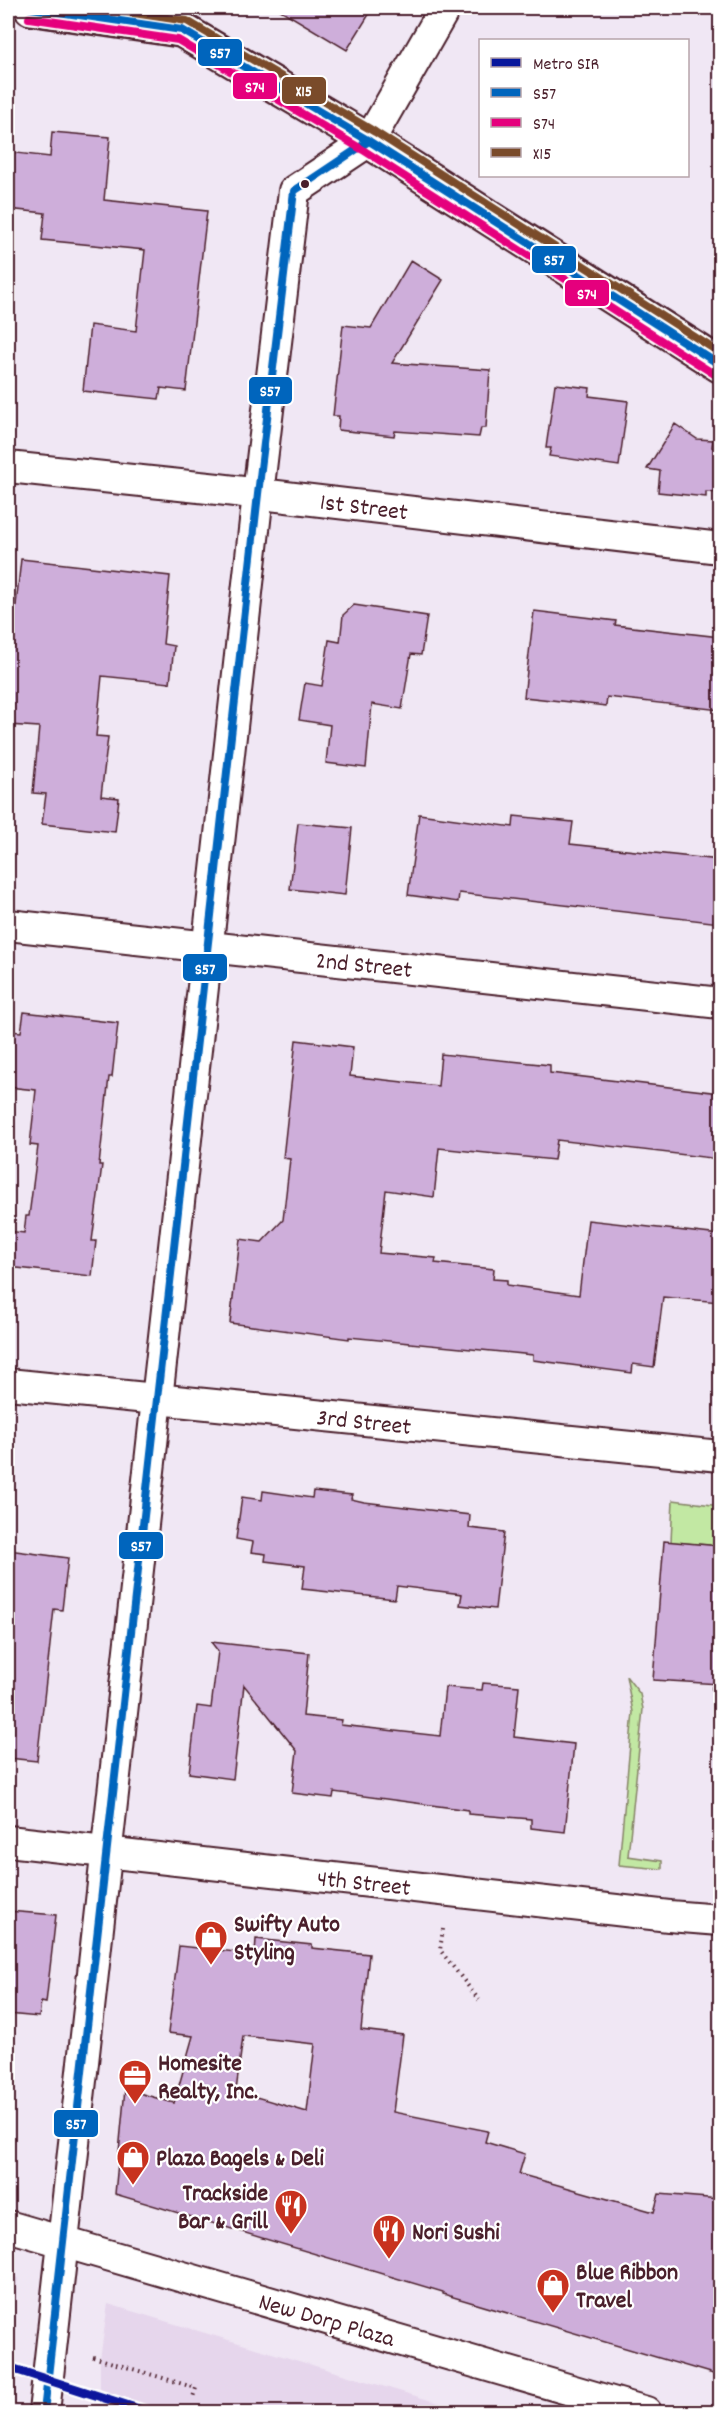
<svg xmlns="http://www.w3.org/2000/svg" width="728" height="2420" font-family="Dekko,sans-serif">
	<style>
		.built { fill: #e6d6ec }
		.green { fill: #c2e8a3; stroke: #868467; stroke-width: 1.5 }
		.building { fill: #ceaeda; stroke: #4a1f2b; stroke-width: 1.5; fill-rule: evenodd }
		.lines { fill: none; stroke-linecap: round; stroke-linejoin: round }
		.street-casing { stroke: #4a1f2b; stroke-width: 34 }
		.secondary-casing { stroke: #4a1f2b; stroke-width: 38 }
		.path { stroke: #4a1f2b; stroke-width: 4; stroke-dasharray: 1.5 4.5; stroke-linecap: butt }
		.street { stroke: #fff; stroke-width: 30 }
		.secondary { stroke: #fff; stroke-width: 33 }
		.bus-1-casing { stroke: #fff; stroke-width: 12 }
		.bus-2-casing { stroke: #fff; stroke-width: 12 }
		.bus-3-casing { stroke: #fff; stroke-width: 12 }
		.bus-1 { stroke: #0065bd; stroke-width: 8 }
		.bus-2 { stroke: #e5007d; stroke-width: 8 }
		.bus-3 { stroke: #7a4b2a; stroke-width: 8 }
		.metro-1-casing { stroke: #fff; stroke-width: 14 }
		.metro-1 { stroke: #08179c; stroke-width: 9 }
		.bus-dot { fill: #4a1f2b; stroke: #fff; stroke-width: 2 }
		.labels { text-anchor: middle; stroke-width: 4.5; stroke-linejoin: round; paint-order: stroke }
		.street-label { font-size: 24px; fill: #4a1f2b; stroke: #fff }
		.poi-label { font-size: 24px; font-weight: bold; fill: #4a1f2b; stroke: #fff; text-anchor: start }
		.line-badge { stroke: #fff; stroke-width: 2 }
		.badge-label { font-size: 16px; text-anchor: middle; font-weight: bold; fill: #fff }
	</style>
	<rect width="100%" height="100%" fill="#f0e7f4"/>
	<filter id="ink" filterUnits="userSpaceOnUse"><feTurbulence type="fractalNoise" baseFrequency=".0167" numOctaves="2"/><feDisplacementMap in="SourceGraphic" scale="12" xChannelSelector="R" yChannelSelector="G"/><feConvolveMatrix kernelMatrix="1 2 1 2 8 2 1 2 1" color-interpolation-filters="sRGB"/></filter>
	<g filter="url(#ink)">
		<!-- built -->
		<path class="built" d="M8 2275 18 2278 8 2363Z
			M108 2304 272 2353 469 2412H96L100 2396V2359Z"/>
		<!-- green -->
		<path class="green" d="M673 1500 720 1506V1546L671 1542Z
			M626 1676 640 1694 643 1709 628 1856 662 1861V1869L619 1865 633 1712Z"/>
		<!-- building -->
		<path class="building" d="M277 8H373L347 50Z
			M52 132 110 137 104 200 207 211 186 391 161 388 159 399 83 391 90 325 136 331 145 250 42 240 45 213 8 209V152L50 157Z
			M411 260 443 280 392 363 490 370 486 428H481L479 437 395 431 394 436 338 430 339 416H333L343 325 371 328Z
			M555 384 590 388 589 396 628 401 619 466 549 456 551 448H546Z
			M675 424 697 439 713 440 712 447 720 452V493L706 492V497L658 492 660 471 647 469Z
			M21 559 170 576 163 644 174 646 170 683 102 676 96 736 108 737 101 796 119 798 115 832 42 824 46 794 33 793 39 727 8 725V603L16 605Z
			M354 605 427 616 421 655 411 654 402 709 372 704 366 768 326 763 330 725 299 720 305 683 322 686 329 640 340 642 343 615Z
			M534 611 616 621 615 625 720 637V710L607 697 606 706 524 697Z
			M419 814 513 827 514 816 573 822 570 844 720 860V923L459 893 458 902 408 895Z
			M298 823 352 828 345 895 290 889Z
			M24 1012 118 1023 112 1077H109L99 1165H102L92 1241H96L92 1276 8 1267V1231L24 1233 26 1216H29L38 1146 30 1145 36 1090 8 1087V1031L21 1032Z
			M296 1040 353 1047 350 1076 438 1086 441 1054 550 1065V1073L720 1093V1159L557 1140 554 1160 439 1148 434 1197 386 1190 379 1253 436 1258 435 1263 494 1269 493 1279 507 1280V1285L579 1295 588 1220 720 1235V1302L663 1297 654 1367 633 1364 632 1373 533 1360V1355L349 1337V1339L230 1323 240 1239 262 1242 283 1220 290 1159 283 1158Z
			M263 1491 312 1498 313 1491 352 1495 351 1499 364 1502 470 1515 469 1528 504 1532 495 1609 460 1605 462 1594 397 1586 395 1599 302 1589 305 1566 265 1561 266 1554 251 1552 253 1542 236 1539 242 1497 262 1500Z
			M664 1541 720 1546V1684L653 1680Z
			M8 1550 68 1558 62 1610 54 1609 37 1761 8 1758Z
			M211 1642 309 1653 303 1716 342 1720 341 1725 440 1736 445 1687 482 1690 483 1683 519 1686 514 1737 574 1744 565 1832 531 1828V1819L468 1814V1810L334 1792 333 1798 292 1793 297 1751 244 1685 233 1779 189 1773 197 1706 211 1708 218 1651Z
			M8 1911 56 1915 46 2003 41 2002 39 2017 8 2014Z
			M256 1939 312 1945V1948L369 1954 361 2030 403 2035 393 2112 488 2131 485 2142 525 2154 519 2174 654 2212 659 2194 720 2199V2376L443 2294V2292L115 2194 125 2089 174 2103 193 2036 168 2033 179 1946 255 1954ZM243 2036 315 2044 307 2112 236 2091Z"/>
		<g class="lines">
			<!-- street casing -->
			<g class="street-casing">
				<path id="street" d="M8 467 218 489 720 548
					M8 925 720 1003
					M8 1384 720 1456
					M8 1841 669 1916 720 1920
					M8 2226 646 2412
					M44 2412 258 494 294 191 369 141 445 8"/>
			</g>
			<!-- secondary casing -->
			<g class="secondary-casing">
				<path id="secondary" d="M31 8 182 30
					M163 8 182 30 369 141 720 365"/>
			</g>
			<!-- path -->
			<path class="path" d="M711 1688H720
				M443 1929 440 1950 479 2000
				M93 2357 196 2388 193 2397"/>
			<!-- street -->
			<use href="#street" class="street"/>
			<!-- secondary -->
			<use href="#secondary" class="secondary"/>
			<!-- bus-1 casing -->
			<g class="bus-1-casing">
				<path id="bus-1" d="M31 8 182 30 369 141 720 365
					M44 2412 258 494 294 191 369 141"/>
			</g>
			<!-- bus-2 casing -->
			<g class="bus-2-casing">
				<path id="bus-2" d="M29 18 178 40 363 150 714 374"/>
			</g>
			<!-- bus-3 casing -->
			<g class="bus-3-casing">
				<path id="bus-3" d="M100 8 187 21 375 132 720 353"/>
			</g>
			<!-- bus-1 -->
			<use href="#bus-1" class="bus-1"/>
			<!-- bus-2 -->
			<use href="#bus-2" class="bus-2"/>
			<!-- bus-3 -->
			<use href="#bus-3" class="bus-3"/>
			<!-- metro-1 casing -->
			<g class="metro-1-casing">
				<path id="metro-1" d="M8 2367 148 2412"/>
			</g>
			<!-- metro-1 -->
			<use href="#metro-1" class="metro-1"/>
		</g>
	</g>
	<!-- icons -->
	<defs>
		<g id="shop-pin" transform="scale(1.725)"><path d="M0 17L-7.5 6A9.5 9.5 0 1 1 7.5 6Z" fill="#c8321e" stroke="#fff"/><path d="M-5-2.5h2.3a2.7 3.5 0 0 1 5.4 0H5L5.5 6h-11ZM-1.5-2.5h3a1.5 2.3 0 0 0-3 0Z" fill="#fff"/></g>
		<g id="office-pin" transform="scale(1.725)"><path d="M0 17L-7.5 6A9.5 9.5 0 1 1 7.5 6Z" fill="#c8321e" stroke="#fff"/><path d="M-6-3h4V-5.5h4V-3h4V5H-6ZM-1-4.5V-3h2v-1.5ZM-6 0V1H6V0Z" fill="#fff"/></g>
		<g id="restaurant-pin" transform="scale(1.725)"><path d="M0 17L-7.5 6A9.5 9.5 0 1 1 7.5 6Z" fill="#c8321e" stroke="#fff"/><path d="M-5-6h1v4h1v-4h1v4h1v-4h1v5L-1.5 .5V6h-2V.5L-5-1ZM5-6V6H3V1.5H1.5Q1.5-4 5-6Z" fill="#fff"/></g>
	</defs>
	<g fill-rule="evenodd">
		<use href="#shop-pin" x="211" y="1937"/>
		<use href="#office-pin" x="135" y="2076"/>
		<use href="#shop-pin" x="133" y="2157"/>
		<use href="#restaurant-pin" x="291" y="2206"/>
		<use href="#restaurant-pin" x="389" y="2231"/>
		<use href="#shop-pin" x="553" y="2285"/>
	</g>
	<!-- markers -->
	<circle class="bus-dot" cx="305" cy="184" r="5"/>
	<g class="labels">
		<!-- street labels -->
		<g class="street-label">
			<text transform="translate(364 506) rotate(7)" y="8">1st Street</text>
			<text transform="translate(364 964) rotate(6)" y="8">2nd Street</text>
			<text transform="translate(364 1421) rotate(6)" y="8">3rd Street</text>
			<text transform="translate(364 1882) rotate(6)" y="8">4th Street</text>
			<text transform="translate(327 2319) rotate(16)" y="8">New Dorp Plaza</text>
		</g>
		<!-- poi labels -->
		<g class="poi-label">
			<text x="234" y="1931">Swifty Auto<tspan x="234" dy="28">Styling</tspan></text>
			<text x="158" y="2070">Homesite<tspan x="158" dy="28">Realty, Inc.</tspan></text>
			<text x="156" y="2165">Plaza Bagels &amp; Deli</text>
			<text x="268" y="2200" text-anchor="end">Trackside<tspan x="268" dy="28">Bar &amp; Grill</tspan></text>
			<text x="412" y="2239">Nori Sushi</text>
			<text x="576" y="2279">Blue Ribbon<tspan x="576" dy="28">Travel</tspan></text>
		</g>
	</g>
	<g class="line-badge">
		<rect x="197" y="38" width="46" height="29" rx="6" fill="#0065bd"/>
		<rect x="232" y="72" width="46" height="28" rx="6" fill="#e5007d"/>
		<rect x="281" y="76" width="46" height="29" rx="6" fill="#7a4b2a"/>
		<rect x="531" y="245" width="46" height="29" rx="6" fill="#0065bd"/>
		<rect x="564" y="279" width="46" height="28" rx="6" fill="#e5007d"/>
		<rect x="248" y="376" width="45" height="29" rx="6" fill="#0065bd"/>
		<rect x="182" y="953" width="46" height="29" rx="6" fill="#0065bd"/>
		<rect x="118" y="1531" width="46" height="29" rx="6" fill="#0065bd"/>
		<rect x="53" y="2109" width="46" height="29" rx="6" fill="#0065bd"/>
	</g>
	<g class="badge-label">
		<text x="220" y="58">S57</text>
		<text x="255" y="92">S74</text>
		<text x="304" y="96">X15</text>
		<text x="554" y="265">S57</text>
		<text x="587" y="299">S74</text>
		<text x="270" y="396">S57</text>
		<text x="205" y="974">S57</text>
		<text x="141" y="1551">S57</text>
		<text x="76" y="2129">S57</text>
	</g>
	<!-- margin -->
	<rect width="728" height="2420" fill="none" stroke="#fff" stroke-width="30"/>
	<rect x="15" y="15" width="698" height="2390" fill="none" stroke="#4a1f2b" stroke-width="2" filter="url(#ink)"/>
	<!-- legend -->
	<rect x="479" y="39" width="210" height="138" fill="#ffffff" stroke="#b7a5aa" stroke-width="1.5"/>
	<rect x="491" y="58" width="30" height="9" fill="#08179c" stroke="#b7a5aa" stroke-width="1.5"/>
	<text x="533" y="69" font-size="18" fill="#4a1f2b">Metro SIR</text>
	<rect x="491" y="88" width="30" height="9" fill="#0065bd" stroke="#b7a5aa" stroke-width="1.5"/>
	<text x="533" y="99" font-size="18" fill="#4a1f2b">S57</text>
	<rect x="491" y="118" width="30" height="9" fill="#e5007d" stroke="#b7a5aa" stroke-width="1.5"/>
	<text x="533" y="129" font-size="18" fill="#4a1f2b">S74</text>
	<rect x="491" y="148" width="30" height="9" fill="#7a4b2a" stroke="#b7a5aa" stroke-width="1.5"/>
	<text x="533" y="159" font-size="18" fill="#4a1f2b">X15</text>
</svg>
